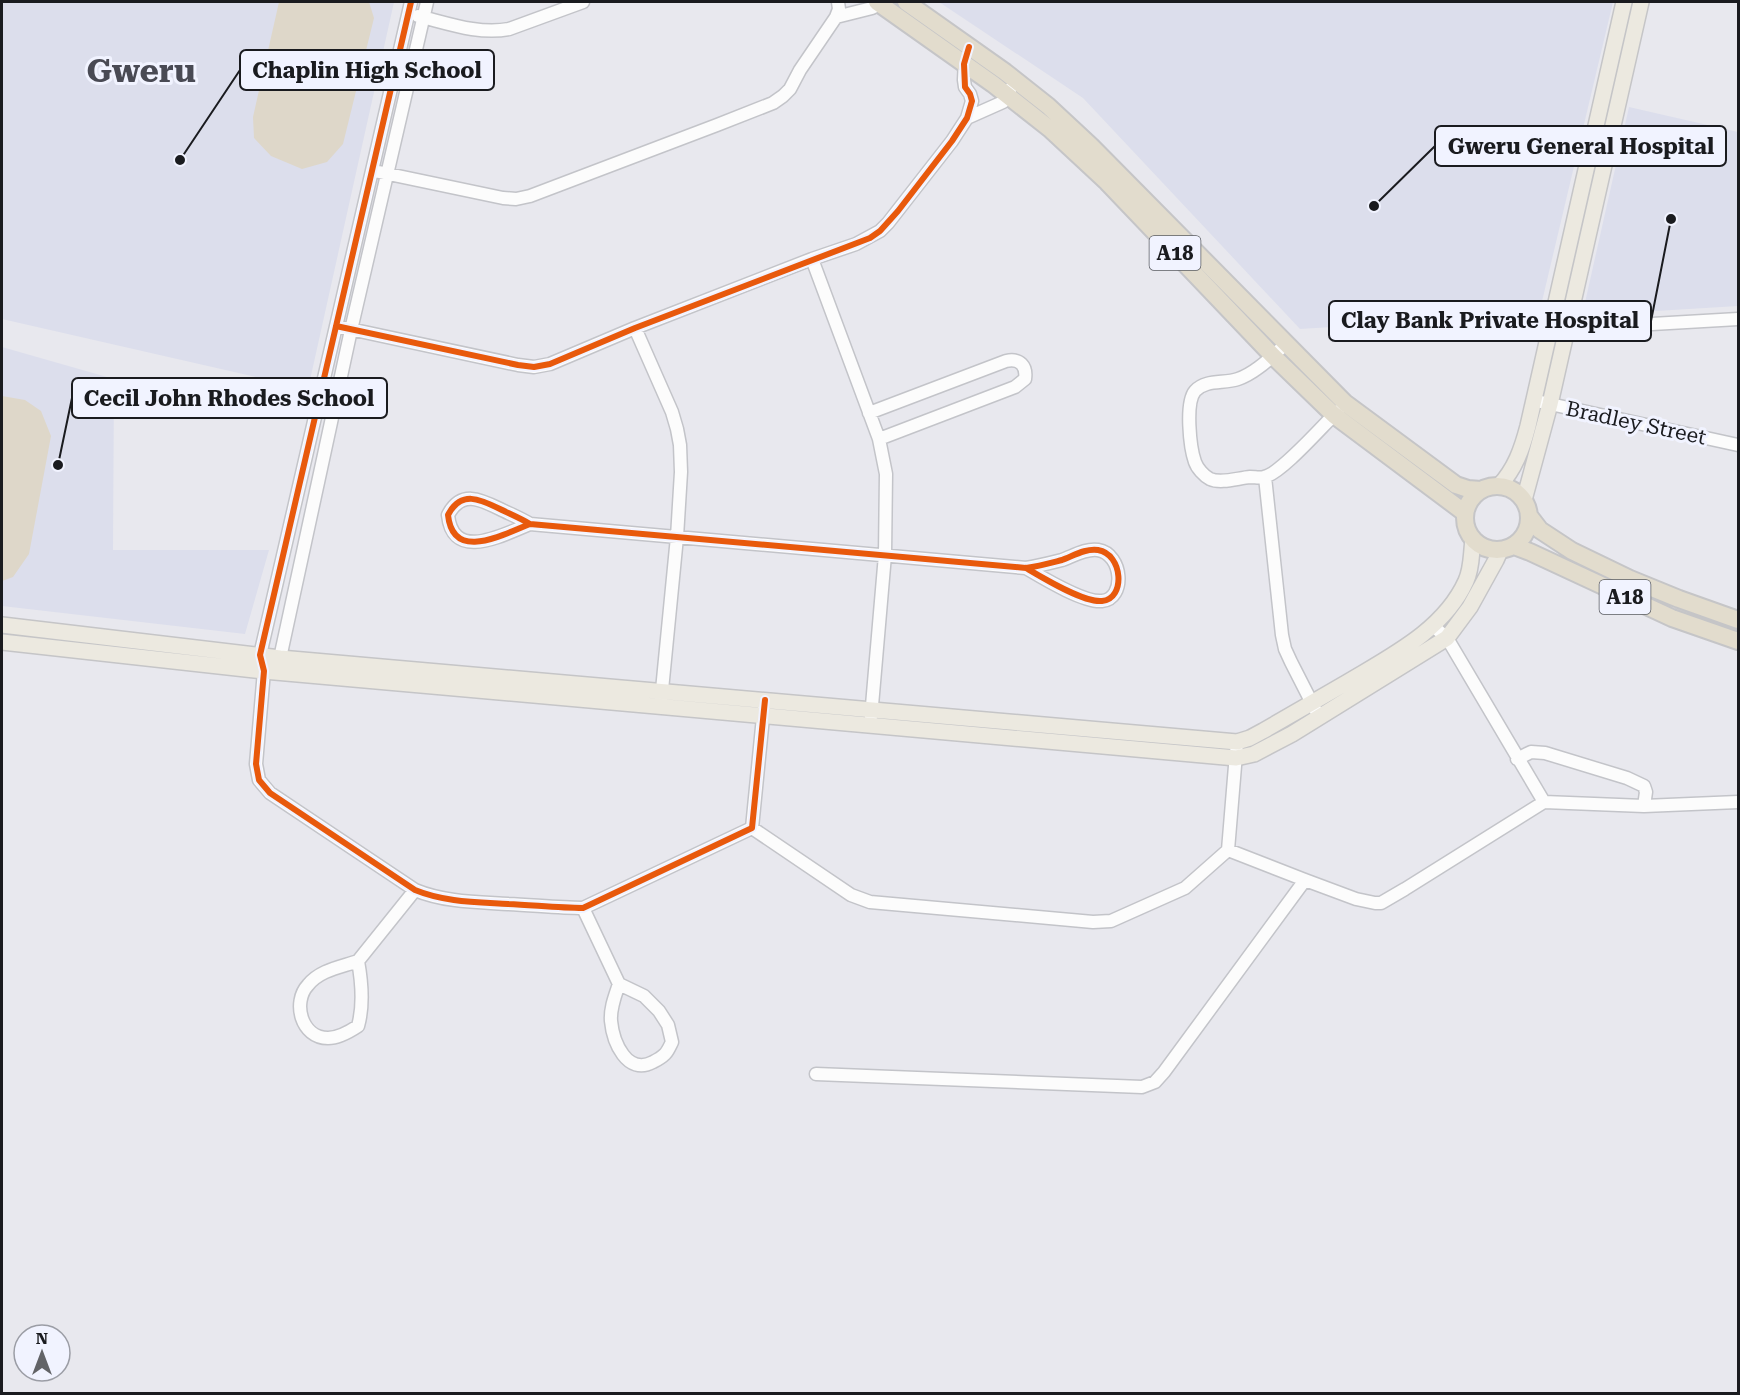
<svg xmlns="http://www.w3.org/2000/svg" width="1740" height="1395" font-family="'Roboto Serif',serif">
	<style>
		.built { fill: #dcdeec }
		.garden { fill: #ded7c9 }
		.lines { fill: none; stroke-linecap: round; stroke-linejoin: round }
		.minor-casing { stroke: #c3c4c9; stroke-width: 15 }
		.major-casing { stroke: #c5c5c7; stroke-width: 18 }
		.highway-casing { stroke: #c5c5c7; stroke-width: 20 }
		.minor { stroke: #fcfcfc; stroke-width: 12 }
		.major { stroke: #ece9e0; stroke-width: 15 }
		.highway { stroke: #e2dccd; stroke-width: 16 }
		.cycleway-casing { stroke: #f1f3ff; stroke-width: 10 }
		.cycleway { stroke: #e8590c; stroke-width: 6 }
		.labels { text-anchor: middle; stroke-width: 6; stroke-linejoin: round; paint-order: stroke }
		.shield { fill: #f1f3ff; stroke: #5a5c62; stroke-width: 1.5 }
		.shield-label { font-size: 20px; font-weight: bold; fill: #1a1b1f }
		.street-label { font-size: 21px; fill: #1a1b1f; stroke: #f1f3ff }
		.town-label { font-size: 33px; font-weight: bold; fill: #494a54; stroke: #f1f3ff }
		.leader { fill: none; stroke: #1a1b1f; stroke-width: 2 }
		.callout-dot { fill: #1a1b1f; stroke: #f1f3ff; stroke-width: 2 }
		.callout { fill: #f1f3ff; stroke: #1a1b1f; stroke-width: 2 }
		.callout-label { font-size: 22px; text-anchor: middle; font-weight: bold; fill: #1a1b1f }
	</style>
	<rect width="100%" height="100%" fill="#e8e8ee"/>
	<!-- built -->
	<path class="built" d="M2 2H394L308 389 2 319Z
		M939 2H1613L1539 314 1300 329 1083 98Z
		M1629 107 1738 132V306L1590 315 1584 307Z
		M2 347 114 379 113 550H269L245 634 2 606Z"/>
	<!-- garden -->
	<path class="garden" d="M279 2H369L374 18 343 144 327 162 302 169 271 156 254 138 253 117Z
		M2 396 25 400 41 411 51 436 29 554 13 577 2 581Z"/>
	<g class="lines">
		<!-- minor casing -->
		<g class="minor-casing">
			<path id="minor" d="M411 2 260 655 264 671 256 764 259 780 270 793 415 890C444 902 476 902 508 904 533 905 558 908 583 908L752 828 764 707
				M418 16C447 23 479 35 509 29L583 2
				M836 17 872 8 876 6 879 2
				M967 118 1003 102 1011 88
				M379 172 503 198 516 199 530 196 717 125 773 103 783 96 790 89 800 70 836 17 839 9 838 2
				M812 259 879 439 886 474 885 555 871 717
				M336 326 518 365 534 367 550 364 635 328 812 259 856 244 880 231 888 223 952 141 967 118 972 101 970 94 965 87 964 80 965 59
				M635 328 672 412 677 429 680 445 681 472 677 537 661 700
				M1399 334 1536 328 1566 329 1738 319
				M1286 344C1272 356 1256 373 1238 379 1224 384 1206 379 1195 391 1185 403 1190 448 1195 462 1197 468 1204 476 1210 479 1221 484 1238 478 1250 477 1255 477 1260 478 1264 477 1281 474 1324 424 1338 411
				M1541 402 1738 445
				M869 413 1006 361C1020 358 1027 366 1025 379L1015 387 879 439
				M1265 477 1282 635 1285 649 1291 662 1316 711
				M530 524C504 534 453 563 448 515 461 490 480 499 500 509 510 514 520 518 530 524L1026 568C1039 566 1050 563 1062 560 1073 556 1086 548 1098 550 1123 554 1126 599 1102 601 1084 603 1043 578 1026 568
				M1433 626 1447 638 1544 802
				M274 663 280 658 351 330 427 2
				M1517 759 1531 752 1545 753 1627 778 1644 786 1646 792 1644 806
				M752 828 851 895 870 902 1093 922 1111 921 1185 888 1228 850 1237 742
				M1228 850 1305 880 1356 899 1375 903H1381L1405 889 1544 802 1644 806 1738 802
				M583 908 619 984 644 996 659 1011 668 1025 672 1042C670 1046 668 1051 665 1054 662 1057 657 1060 653 1062 627 1076 613 1042 611 1021 610 1008 615 996 619 984
				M358 961C341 967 320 970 308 985 292 1002 301 1038 328 1038 339 1038 349 1032 358 1026 364 1005 362 983 358 961L415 890
				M816 1074 1142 1087 1155 1082 1164 1072 1305 880"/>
		</g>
		<!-- major casing -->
		<g class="major-casing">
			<path id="major" d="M1499 486C1515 469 1522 449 1528 426L1624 2
				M1524 500 1550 404 1641 2
				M2 625 280 658 1237 742 1250 738 1263 731C1291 715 1318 699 1346 683 1391 656 1444 630 1466 581 1472 568 1471 554 1473 540
				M2 642 264 671 1236 758 1254 754 1292 734 1447 638 1470 607 1496 560 1500 551"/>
		</g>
		<!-- highway casing -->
		<g class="highway-casing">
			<path id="highway" d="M877 2 993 84 1050 129 1107 182 1273 356 1334 415 1465 513
				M906 2 1005 72 1048 106 1091 146 1345 403 1456 485 1468 489 1481 490
				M1465 518a32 32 0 1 1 64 0a32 32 0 1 1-64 0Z
				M1530 517 1540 530 1572 551 1630 579 1679 599 1738 620
				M1514 546 1530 552 1672 618 1738 641"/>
		</g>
		<!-- minor -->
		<use href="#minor" class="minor"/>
		<!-- major -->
		<use href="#major" class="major"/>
		<!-- highway -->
		<use href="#highway" class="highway"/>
		<!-- cycleway casing -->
		<g class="cycleway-casing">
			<path id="cycleway" d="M411 2 260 655 264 671 256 764 259 780 270 793 415 890C444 902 476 902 508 904 533 905 558 908 583 908L752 828 765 700
				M336 326 518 365 534 367 550 364 635 328 870 238 880 231 898 211 952 141 967 118 972 101 970 94 965 87 964 64 969 47
				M530 524C504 534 453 563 448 515 461 490 480 499 500 509 510 514 520 518 530 524L1026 568C1039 566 1050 563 1062 560 1073 556 1086 548 1098 550 1123 554 1126 599 1102 601 1084 603 1043 578 1026 568"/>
		</g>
		<!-- cycleway -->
		<use href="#cycleway" class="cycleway"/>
	</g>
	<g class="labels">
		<!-- shield labels -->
		<g class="shield">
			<rect x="1149.5" y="236" width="51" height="34" rx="4.5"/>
			<rect x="1599.5" y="580" width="51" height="34" rx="4.5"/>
		</g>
		<g class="shield-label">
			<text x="1175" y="260">A18</text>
			<text x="1625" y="604">A18</text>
		</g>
		<!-- street labels -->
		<g class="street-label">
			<text transform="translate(1636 423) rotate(12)" y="7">Bradley Street</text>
		</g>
		<!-- town labels -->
		<g class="town-label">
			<text x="141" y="82">Gweru</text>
		</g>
	</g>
	<!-- callouts -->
	<path class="leader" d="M180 160L240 70M1374 206L1435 146M1671 219L1651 321M58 465L72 398"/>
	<g class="callout-dot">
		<circle cx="180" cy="160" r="6"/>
		<circle cx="1374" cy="206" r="6"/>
		<circle cx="1671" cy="219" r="6"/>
		<circle cx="58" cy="465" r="6"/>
	</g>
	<g class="callout">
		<rect x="240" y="50" width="254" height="40" rx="6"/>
		<rect x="1435" y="126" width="291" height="40" rx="6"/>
		<rect x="1329" y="301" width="322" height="40" rx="6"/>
		<rect x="72" y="378" width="315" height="40" rx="6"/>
	</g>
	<g class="callout-label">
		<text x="367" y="78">Chaplin High School</text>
		<text x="1581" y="154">Gweru General Hospital</text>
		<text x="1490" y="328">Clay Bank Private Hospital</text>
		<text x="229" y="406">Cecil John Rhodes School</text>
	</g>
	<!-- border -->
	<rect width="1740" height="1395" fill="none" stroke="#1a1b1f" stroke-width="6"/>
	<!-- north arrow -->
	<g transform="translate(42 1353)"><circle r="28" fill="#f1f3ff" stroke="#9b9da5" stroke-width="1.5"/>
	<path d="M0-4.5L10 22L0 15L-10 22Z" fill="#626367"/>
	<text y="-9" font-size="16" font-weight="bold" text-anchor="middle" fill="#1a1b1f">N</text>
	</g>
</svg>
